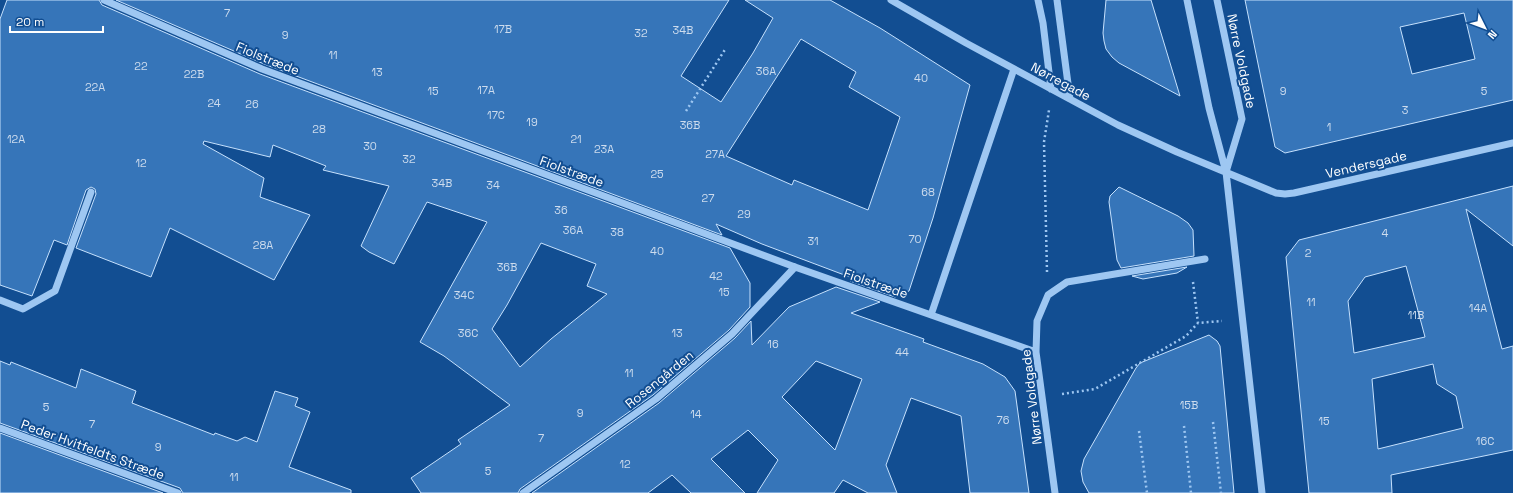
<svg xmlns="http://www.w3.org/2000/svg" width="1513" height="493" font-family="'Space Grotesk',sans-serif">
	<style>
		.building { fill: #3675b9; stroke: #c6e1fd; fill-rule: evenodd }
		.lines { fill: none; stroke-linecap: round; stroke-linejoin: round }
		.path { stroke: #9ec7f2; stroke-width: 2.5; stroke-dasharray: 2 3; stroke-linecap: butt }
		.minor { stroke: #9ec7f2; stroke-width: 7 }
		.labels { text-anchor: middle; stroke-width: 4; stroke-linejoin: round; paint-order: stroke }
		.number-label { font-size: 11px; fill: #cddcee }
		.street-label { font-size: 13px; fill: #fff; stroke: #124e92 }
	</style>
	<rect width="100%" height="100%" fill="#124e92"/>
	<!-- building -->
	<path class="building" d="M7 0H99L102 5 260 74 730 248 750 283V307L729 330 653 395 520 489 518 493H421L411 478 461 444 458 440 510 405 444 356 420 342 487 222 427 202 394 264 369 252 361 246 389 186 323 170 326 166 273 145 270 157 204 141 203 144 264 178 260 197 310 215 274 280 170 228 151 277 76 248 96 194 95 189 91 187 86 190 67 245 54 240 32 296 0 285V19ZM541 243 596 264 587 286 607 294 551 339 520 367 492 329 507 305Z
		M116 0H729L681 76 721 102 753 53 773 18 745 0H830L880 28 970 85 933 218 909 291 895 297 850 281 855 279 762 244 716 224 722 235 264 64ZM801 39 856 72 849 87 900 117 868 210 794 180 792 185 726 156Z
		M1106 0H1151L1180 96 1119 63 1112 57 1106 49 1104 41 1103 33Z
		M1245 0H1513V100L1285 153 1275 147ZM1464 13 1475 59 1412 74 1400 27Z
		M1513 186V246L1466 209 1502 349 1513 346V450L1391 475 1392 493H1309L1286 257 1299 240ZM1406 266 1425 337 1354 353 1348 301 1365 277ZM1433 364 1437 384 1456 396 1463 428 1378 449 1372 379Z
		M1119 187 1178 216 1188 223 1193 230 1194 256 1121 268 1117 260 1109 202 1110 196Z
		M1187 267 1177 273 1143 279 1132 276Z
		M836 287 880 302 851 313 924 339 923 342 983 364 1005 377 1015 391 1029 493H970L961 416 911 398 886 465 897 493H868L843 480 834 493H757L778 460 748 430 711 459 745 493H691L672 475 648 493H532L659 403 735 338 751 321 752 345 789 307ZM816 361 862 379 835 450 782 397Z
		M1209 335 1217 341 1220 346 1234 493H1089L1083 482 1081 471 1084 459 1136 368 1140 363Z
		M0 361 10 365 11 362 76 388 81 369 136 391 132 403 214 435 215 433 237 441 245 437 257 442 275 391 298 398 295 406 310 412 289 467 351 490V493H183L180 488 0 423Z
		M0 433 163 493H0Z"/>
	<g class="lines">
		<!-- path -->
		<path class="path" d="M686 111 726 48
			M1047 272 1044 142 1049 110
			M1193 282 1198 323
			M1062 394 1095 389 1186 336 1198 323 1222 321
			M1213 422 1221 493
			M1184 426 1191 493
			M1139 431 1147 493"/>
		<!-- minor -->
		<path class="minor" d="M104 0 262 69 795 267 1036 352
			M891 0 966 43 1118 125 1177 152 1276 193 1285 194 1294 193 1513 143
			M1038 0 1043 23 1051 89
			M1057 0 1070 99
			M1187 0 1209 108 1226 172 1262 493
			M1217 0 1242 119 1226 172
			M0 300 23 309 55 291 91 192
			M931 315 1014 69
			M0 428 178 493
			M523 493 656 399 732 334 795 267
			M1055 493 1036 352 1037 321 1048 295 1067 282 1205 259"/>
	</g>
	<g class="labels">
		<!-- number labels -->
		<g class="number-label">
			<text x="227" y="17">7</text>
			<text x="503" y="33">17B</text>
			<text x="683" y="34">34B</text>
			<text x="641" y="37">32</text>
			<text x="285" y="39">9</text>
			<text x="333" y="59">11</text>
			<text x="141" y="70">22</text>
			<text x="766" y="75">36A</text>
			<text x="377" y="76">13</text>
			<text x="194" y="78">22B</text>
			<text x="921" y="82">40</text>
			<text x="95" y="91">22A</text>
			<text x="486" y="94">17A</text>
			<text x="433" y="95">15</text>
			<text x="1283" y="95">9</text>
			<text x="1484" y="95">5</text>
			<text x="214" y="107">24</text>
			<text x="252" y="108">26</text>
			<text x="1405" y="114">3</text>
			<text x="496" y="119">17C</text>
			<text x="532" y="126">19</text>
			<text x="690" y="129">36B</text>
			<text x="1329" y="131">1</text>
			<text x="319" y="133">28</text>
			<text x="16" y="143">12A</text>
			<text x="576" y="143">21</text>
			<text x="370" y="150">30</text>
			<text x="604" y="153">23A</text>
			<text x="715" y="158">27A</text>
			<text x="409" y="163">32</text>
			<text x="141" y="167">12</text>
			<text x="657" y="178">25</text>
			<text x="442" y="187">34B</text>
			<text x="493" y="189">34</text>
			<text x="928" y="196">68</text>
			<text x="708" y="202">27</text>
			<text x="561" y="214">36</text>
			<text x="744" y="218">29</text>
			<text x="573" y="234">36A</text>
			<text x="617" y="236">38</text>
			<text x="1385" y="237">4</text>
			<text x="915" y="243">70</text>
			<text x="813" y="245">31</text>
			<text x="263" y="249">28A</text>
			<text x="657" y="255">40</text>
			<text x="1308" y="257">2</text>
			<text x="507" y="271">36B</text>
			<text x="716" y="280">42</text>
			<text x="724" y="296">15</text>
			<text x="464" y="299">34C</text>
			<text x="1311" y="306">11</text>
			<text x="1478" y="312">14A</text>
			<text x="1416" y="319">11B</text>
			<text x="468" y="337">36C</text>
			<text x="677" y="337">13</text>
			<text x="773" y="348">16</text>
			<text x="902" y="356">44</text>
			<text x="629" y="377">11</text>
			<text x="1189" y="409">15B</text>
			<text x="46" y="411">5</text>
			<text x="580" y="417">9</text>
			<text x="696" y="418">14</text>
			<text x="1003" y="424">76</text>
			<text x="1324" y="425">15</text>
			<text x="92" y="428">7</text>
			<text x="541" y="442">7</text>
			<text x="1485" y="445">16C</text>
			<text x="158" y="451">9</text>
			<text x="625" y="468">12</text>
			<text x="488" y="475">5</text>
			<text x="234" y="481">11</text>
		</g>
		<!-- street labels -->
		<g class="street-label">
			<text transform="translate(268 58) rotate(22)" y="5">Fiolstræde</text>
			<text transform="translate(1242 61) rotate(78)" y="5">Nørre Voldgade</text>
			<text transform="translate(1061 81) rotate(28)" y="5">Nørregade</text>
			<text transform="translate(1366 164) rotate(-13)" y="5">Vendersgade</text>
			<text transform="translate(572 171) rotate(20)" y="5">Fiolstræde</text>
			<text transform="translate(876 283) rotate(19)" y="5">Fiolstræde</text>
			<text transform="translate(659 379) rotate(-39)" y="5">Rosengården</text>
			<text transform="translate(1031 397) rotate(-97)" y="5">Nørre Voldgade</text>
			<text transform="translate(93 449) rotate(20)" y="5">Peder Hvitfeldts Stræde</text>
		</g>
	</g>
	<!-- north arrow -->
	<g transform="translate(1485 28) rotate(132)" stroke="#124e92" stroke-width="3" paint-order="stroke">
	<path d="M0-3L7 15L0 10L-7 15Z" fill="#ffffff"/>
	<text y="-6" font-size="11" font-weight="bold" text-anchor="middle" fill="#ffffff">N</text>
	</g>
	<!-- scale -->
	<path d="M10 26v6h93v-6" fill="none" stroke="#ffffff" stroke-width="2"/>
	<text x="16" y="26" font-size="12" fill="#ffffff" stroke="#124e92" stroke-width="3" paint-order="stroke">20 m</text>
</svg>
